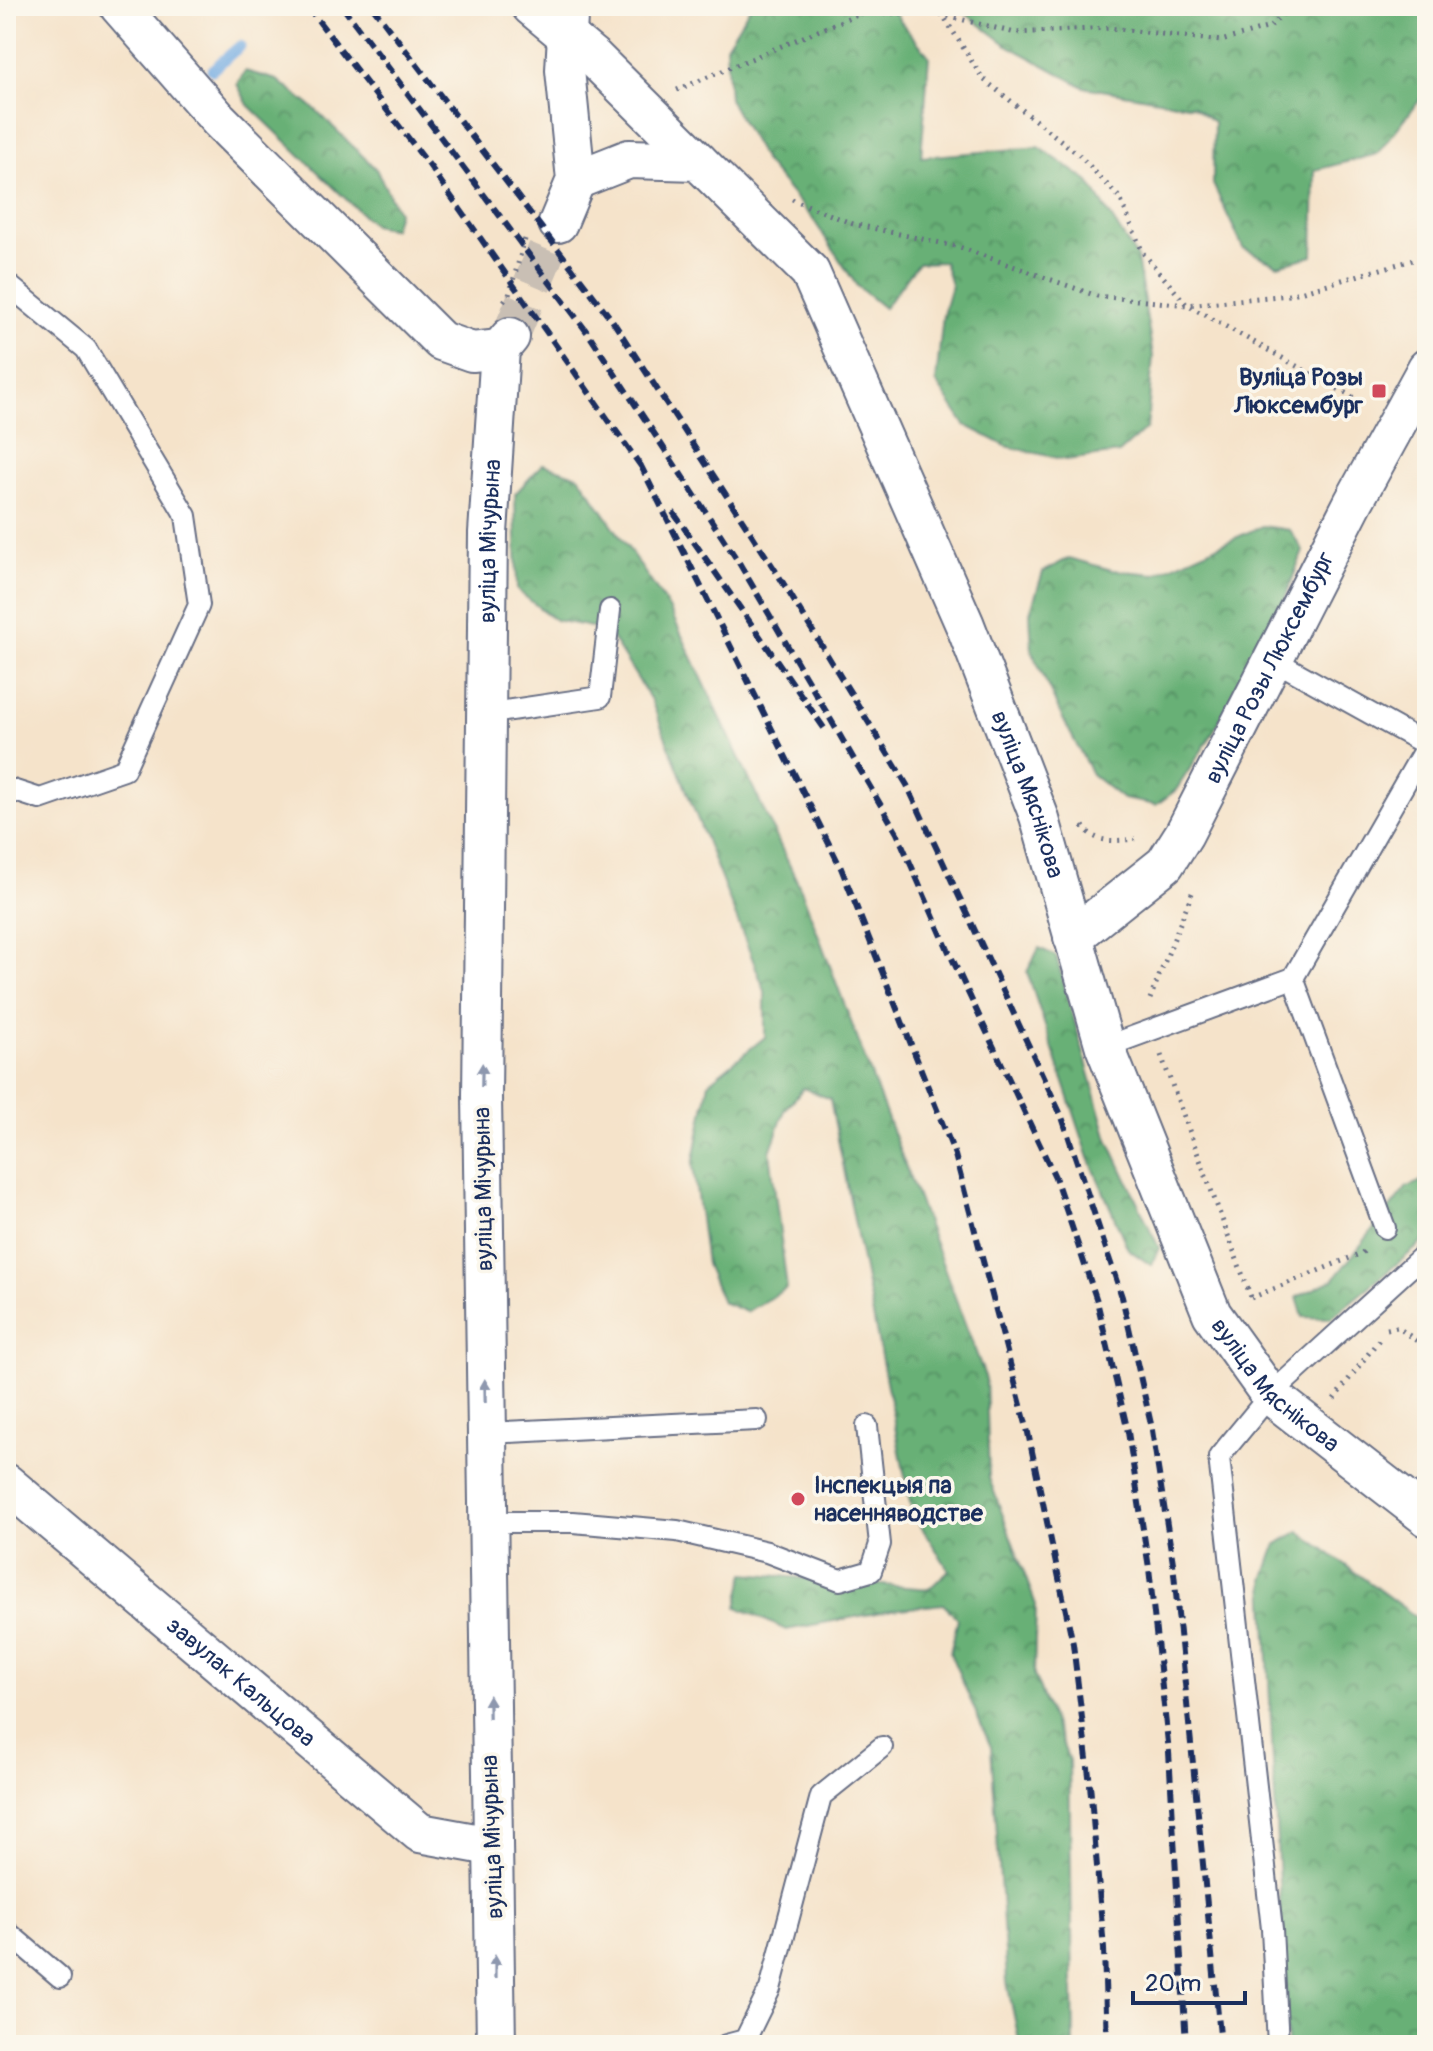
<svg xmlns="http://www.w3.org/2000/svg" width="1433" height="2051" font-family="Pangolin,sans-serif">
	<style>
		.forest { fill: url(#forest-crowns); stroke: #41706a; stroke-width: 2 }
		.lines { fill: none; stroke-linecap: round; stroke-linejoin: round }
		.stream { stroke: #73abe2; stroke-width: 11 }
		.minor-tunnel { stroke: #c9bfb4; stroke-width: 38; stroke-dasharray: 38 19; stroke-linecap: butt }
		.service-casing { stroke: #676e84; stroke-width: 24 }
		.minor-casing { stroke: #676e84; stroke-width: 42 }
		.path { stroke: #676e84; stroke-width: 5; stroke-dasharray: 2 6; stroke-linecap: butt }
		.service { stroke: #fff; stroke-width: 20 }
		.minor { stroke: #fff; stroke-width: 38 }
		.rail { stroke: #1b2f5e; stroke-width: 6; stroke-dasharray: 12 6; stroke-linecap: butt }
		.oneway { fill: #8d97ae }
		.poi-dot { fill: #d1495b; stroke: #fbf7ec; stroke-width: 3 }
		.labels { text-anchor: middle; stroke-width: 7; stroke-linejoin: round; paint-order: stroke }
		.poi-label { font-size: 24px; font-weight: bold; fill: #1b2f5e; stroke: #fbf7ec; text-anchor: end }
		.street-label { font-size: 24px; fill: #1b2f5e; stroke: #fbf7ec }
	</style>
	<defs>
		<pattern id="forest-crowns" width="20" height="18" patternUnits="userSpaceOnUse" patternTransform="scale(2)"><rect width="20" height="18" fill="#67b076"/><path d="M2 6a3 3 0 1 1 6 0M12 15a3 3 0 1 1 6 0" fill="none" stroke="#549064"/></pattern>
	</defs>
	<rect width="100%" height="100%" fill="#fbf7ec"/>
	<filter id="ink" filterUnits="userSpaceOnUse"><feTurbulence type="fractalNoise" baseFrequency=".0125" numOctaves="2"/><feDisplacementMap in="SourceGraphic" scale="16" xChannelSelector="R" yChannelSelector="G"/><feConvolveMatrix kernelMatrix="1 2 1 2 8 2 1 2 1" color-interpolation-filters="sRGB"/></filter>
	<filter id="wash" filterUnits="userSpaceOnUse"><feTurbulence type="fractalNoise" baseFrequency=".006" numOctaves="4" result="noise"/><feDisplacementMap in="SourceGraphic" scale="32" xChannelSelector="R" yChannelSelector="G"/><feGaussianBlur stdDeviation="1.8" result="paint"/><feColorMatrix in="noise" values="0 0 0 0 0 0 0 0 0 0 0 0 0 0 0 0 0 1.4 0 .05"/><feComposite in="paint" operator="in"/></filter>
	<g filter="url(#wash)">
		<rect width="100%" height="100%" fill="#f5e3ca"/>
		<!-- forest -->
		<path class="forest" d="M751 6H892L900 21 929 56 921 157 1039 147 1089 182 1137 258 1153 356 1147 428 1119 453 1066 460 1006 446 965 425 936 382 943 315 951 285 944 262 918 263 884 308 857 286 813 219 764 161 729 99 726 46Z
			M962 6H1427V91L1377 154 1315 170 1313 256 1278 265 1243 248 1213 184 1214 122 1193 106 1084 87 1007 45 965 13Z
			M245 71 277 80 316 110 376 169 398 212 393 229 373 225 248 105 237 84Z
			M543 464 579 476 669 608 802 892 986 1379 989 1478 1036 1605 1034 1675 1069 1760 1074 2045H1020L1007 1982 991 1747 950 1653 958 1619 943 1604 892 1610 786 1630 737 1607 745 1573 929 1589 949 1570 912 1512 830 1099 803 1088 785 1110 770 1152 787 1288 746 1312 722 1302 706 1264 693 1165 709 1082 765 1037V991L651 700 607 630 555 620 517 590 515 494Z
			M1262 526 1290 530 1303 551 1281 609 1211 736 1176 790 1156 805 1123 799 1092 774 1061 715 1032 651 1030 613 1043 572 1069 558 1112 570 1155 574Z
			M1039 948 1056 956 1108 1139 1159 1248 1151 1265 1128 1249 1089 1158 1027 972Z
			M1427 1179V1239L1331 1318 1303 1317 1297 1297 1333 1280 1407 1187Z
			M1299 1531 1427 1625V2045H1287L1264 1580 1276 1545Z"/>
		<g class="lines">
			<!-- stream -->
			<path class="stream" d="M212 70 240 46"/>
		</g>
	</g>
	<g filter="url(#ink)">
		<g class="lines">
			<!-- minor-tunnel -->
			<path class="minor-tunnel" d="M510 337 558 223"/>
			<!-- service casing -->
			<g class="service-casing">
				<path id="service" d="M6 283 86 349 186 516 199 605 124 770 40 799 6 788
					M1274 660 1427 745
					M485 714 600 697 610 610
					M1293 978 1385 1228
					M1105 1047 1293 978 1427 745
					M486 1433 757 1420
					M487 1522H573L677 1531 767 1552 840 1580 871 1571 880 1544 867 1426
					M6 1931 60 1977
					M726 2045 745 2040 770 1989 821 1796 882 1747
					M1278 2045 1272 1929 1219 1457 1270 1395 1427 1252"/>
			</g>
			<!-- minor casing -->
			<g class="minor-casing">
				<g id="minor">
					<path d="M119 6 219 120 441 341 472 352 500 349"/>
					<path d="M531 6 595 59 698 161"/>
					<path id="s1" d="M576 180 629 159 698 161 810 272 965 625 1039 816 1105 1047 1212 1314 1270 1395 1427 1517"/>
					<path d="M558 223 576 180 565 70 568 17"/>
					<path id="s2" d="M1073 937 1165 864 1184 834 1353 503 1427 368"/>
					<path id="s3" d="M6 1483 420 1833 491 1846"/>
					<path id="s4" d="M496 2045 482 1096 488 533 500 349 510 337"/>
				</g>
			</g>
			<!-- path -->
			<path class="path" d="M937 6 983 79 1078 154 1120 198 1143 253 1187 305 1365 404
				M860 13 940 14 1015 33 1110 28 1221 41 1270 27 1291 6
				M677 90 860 13 871 6
				M792 199 853 224 959 247 1097 296 1187 305 1289 295 1427 256
				M504 301 509 295 525 239
				M1083 826C1095 844 1115 841 1135 839
				M1150 999 1192 893
				M1161 1055 1252 1300
				M1251 1298 1362 1253 1367 1248
				M1387 1329 1397 1327 1427 1348
				M1334 1399 1381 1337"/>
			<!-- service -->
			<use href="#service" class="service"/>
			<!-- minor -->
			<use href="#minor" class="minor"/>
			<!-- rail -->
			<path class="rail" d="M307 6 429 165 645 472
				M342 6 590 336 738 561 897 833 949 952 1055 1177 1097 1301 1128 1432 1149 1568 1169 1752 1186 2045
				M372 6 612 320 777 573 907 785 1062 1117 1122 1297 1151 1424 1173 1563 1221 2045
				M640 464 841 868 955 1155 1027 1428 1073 1644 1090 1784 1104 1949 1107 2045
				M673 512 824 728"/>
		</g>
		<!-- one-way arrows -->
		<defs><path id="oneway-solid" d="M-6-.8H1V-3.2L6.5 0L1 3.2V.8H-6Z" transform="scale(2)"/></defs>
		<g class="oneway">
			<use href="#oneway-solid" transform="translate(482 1075) rotate(-89)"/>
			<use href="#oneway-solid" transform="translate(485 1391) rotate(-91)"/>
			<use href="#oneway-solid" transform="translate(489 1707) rotate(-91)"/>
			<use href="#oneway-solid" transform="translate(495 1967) rotate(-90)"/>
		</g>
	</g>
	<!-- markers -->
	<g class="poi-dot">
		<rect x="1371" y="383" width="16" height="16" rx="4"/>
		<circle cx="798" cy="1499" r="8"/>
	</g>
	<g class="labels">
		<!-- poi labels -->
		<g class="poi-label">
			<text x="1363" y="385">Вуліца Розы<tspan x="1363" dy="28">Люксембург</tspan></text>
			<text x="814" y="1493" text-anchor="start">Інспекцыя па<tspan x="814" dy="28">насенняводстве</tspan></text>
		</g>
		<!-- street labels -->
		<g class="street-label">
			<text dy="8" stroke="none"><textPath href="#s4" startOffset="1504">вуліца Мічурына</textPath></text>
			<text dy="8" stroke="none"><textPath href="#s2" startOffset="340">вуліца Розы Люксембург</textPath></text>
			<text dy="8" stroke="none"><textPath href="#s1" startOffset="850">вуліца Мяснікова</textPath></text>
			<text transform="translate(483 1189) rotate(-91)" y="8">вуліца Мічурына</text>
			<text dy="8" stroke="none"><textPath href="#s1" startOffset="1498">вуліца Мяснікова</textPath></text>
			<text dy="8" stroke="none"><textPath href="#s3" startOffset="308">завулак Кальцова</textPath></text>
			<text transform="translate(492 1837) rotate(-92)" y="8">вуліца Мічурына</text>
		</g>
	</g>
	<!-- margin -->
	<rect width="1433" height="2051" fill="none" stroke="#fbf7ec" stroke-width="32"/>
	<!-- scale -->
	<path d="M1133 1991v12h112v-12" fill="none" stroke="#1b2f5e" stroke-width="4"/>
	<text x="1145" y="1991" font-size="24" fill="#1b2f5e" stroke="#fbf7ec" stroke-width="6" paint-order="stroke">20 m</text>
</svg>
